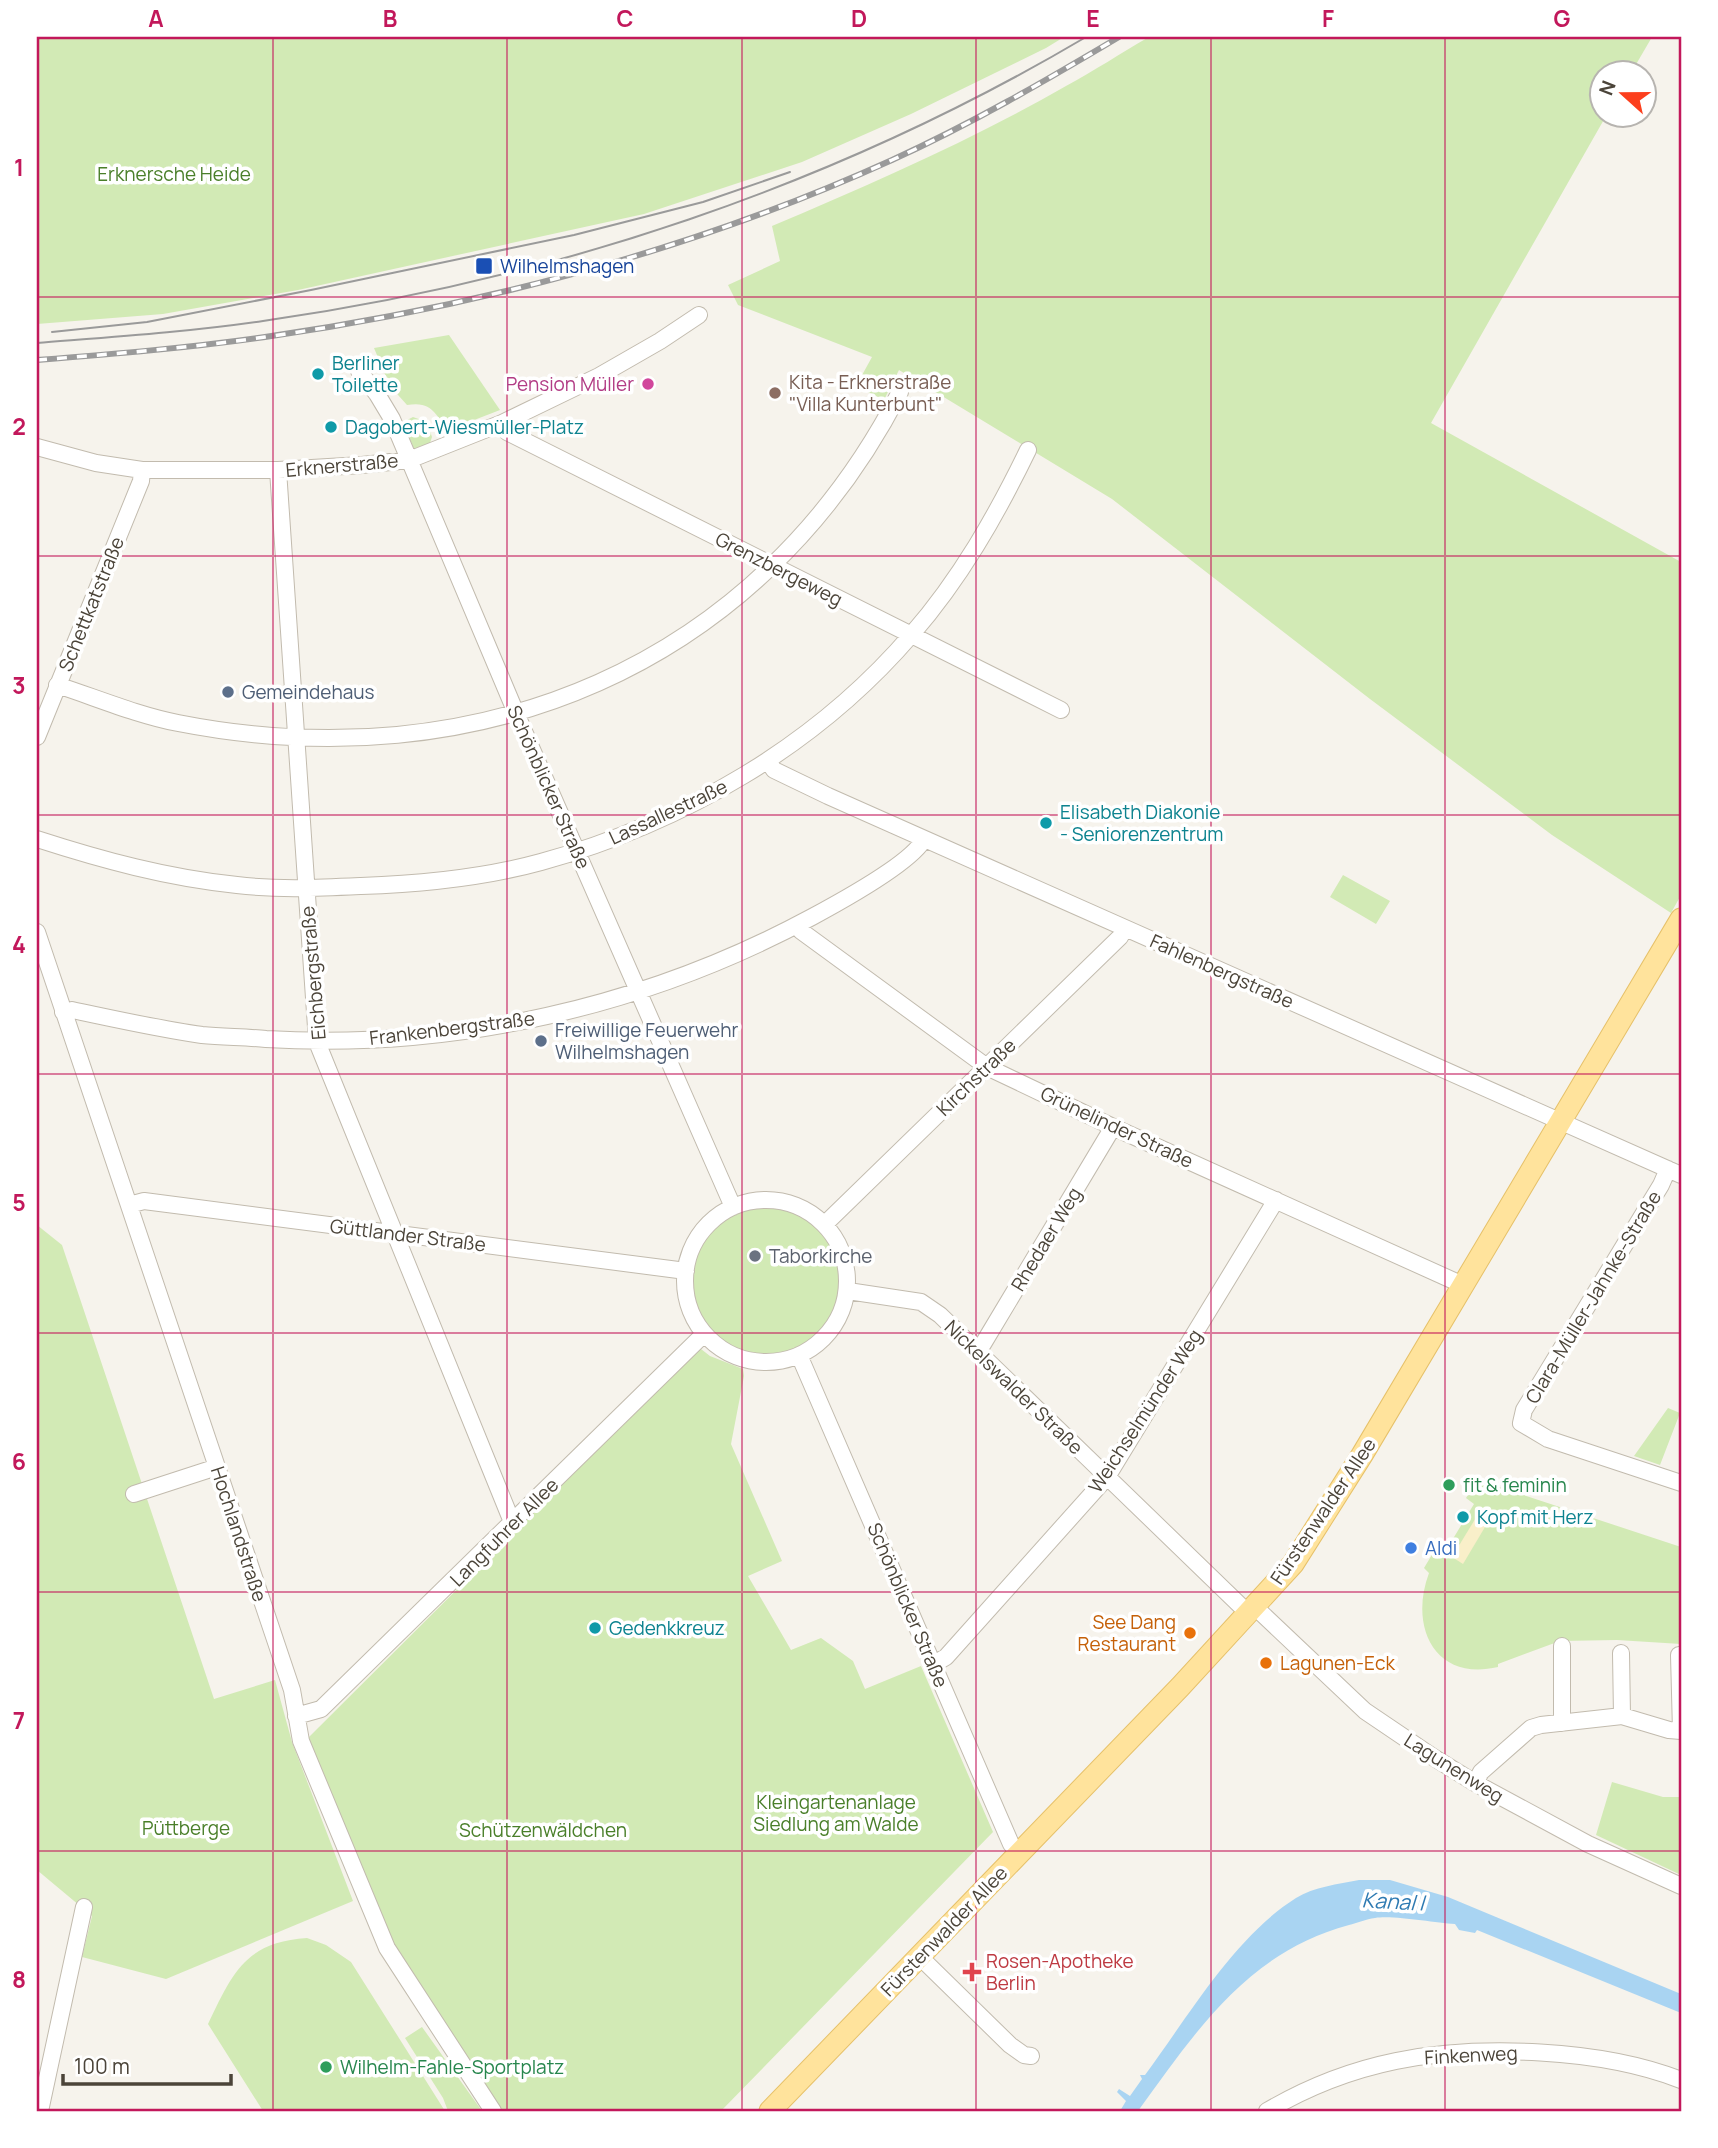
<svg xmlns="http://www.w3.org/2000/svg" width="1718" height="2148" font-family="Manrope,sans-serif">
	<style>
		.green { fill: #d2eab5 }
		.sand { fill: #f9efc9 }
		.water { fill: #a9d4f2 }
		.lines { fill: none; stroke-linecap: round; stroke-linejoin: round }
		.minor-casing { stroke: #c2bbae; stroke-width: 18 }
		.major-casing { stroke: #e6c16a; stroke-width: 23 }
		.minor { stroke: #fff; stroke-width: 16 }
		.major { stroke: #ffe39c; stroke-width: 21 }
		.tram { stroke: #9a9a9a; stroke-width: 2 }
		.rail-casing { stroke: #9a9a9a; stroke-width: 6 }
		.rail { stroke: #fff; stroke-width: 3.5; stroke-dasharray: 10; stroke-linecap: butt }
		.grid { fill: none; stroke: #c2185b; stroke-width: 2; stroke-opacity: 0.55 }
		.transit-dot { fill: #1a4fb4; stroke: #fff; stroke-width: 2.5 }
		.culture-dot { fill: #0f9aa8; stroke: #fff; stroke-width: 2.5 }
		.hotel-dot { fill: #d1479c; stroke: #fff; stroke-width: 2.5 }
		.education-dot { fill: #8d6e63; stroke: #fff; stroke-width: 2.5 }
		.service-dot { fill: #5c6f8a; stroke: #fff; stroke-width: 2.5 }
		.worship-dot { fill: #6b7280; stroke: #fff; stroke-width: 2.5 }
		.leisure-dot { fill: #2e9e5b; stroke: #fff; stroke-width: 2.5 }
		.shop-dot { fill: #3f7fe0; stroke: #fff; stroke-width: 2.5 }
		.food-dot { fill: #e8710a; stroke: #fff; stroke-width: 2.5 }
		.health-dot { fill: #e0444e; stroke: #fff; stroke-width: 2.5 }
		.labels { text-anchor: middle; stroke-width: 7; stroke-linejoin: round; paint-order: stroke }
		.park-label { font-size: 19px; fill: #4a7f2a; stroke: #fff }
		.transit-label { font-size: 19px; fill: #164399; stroke: #fff; text-anchor: start }
		.culture-label { font-size: 19px; fill: #0d838f; stroke: #fff; text-anchor: start }
		.education-label { font-size: 19px; fill: #785e54; stroke: #fff; text-anchor: start }
		.hotel-label { font-size: 19px; fill: #b23c85; stroke: #fff; text-anchor: end }
		.street-label { font-size: 19px; fill: #4b4439; stroke: #fff }
		.service-label { font-size: 19px; fill: #4e5e75; stroke: #fff; text-anchor: start }
		.worship-label { font-size: 19px; fill: #5b616d; stroke: #fff; text-anchor: start }
		.leisure-label { font-size: 19px; fill: #27864d; stroke: #fff; text-anchor: start }
		.shop-label { font-size: 19px; fill: #366cbe; stroke: #fff; text-anchor: start }
		.food-label { font-size: 19px; fill: #c56008; stroke: #fff; text-anchor: end }
		.health-label { font-size: 19px; fill: #be3a42; stroke: #fff; text-anchor: start }
		.water-label { font-size: 21px; font-style: italic; fill: #2e7ab2; stroke: #fff }
		.neatline { fill: none; stroke: #c2185b; stroke-width: 2.5 }
		.grid-label { font-size: 23px; text-anchor: middle; font-weight: bold; fill: #c2185b }
	</style>
	<rect width="100%" height="100%" fill="#f6f3ec"/>
	<!-- green -->
	<path class="green" d="M37 37H1064L1046 48 911 114 802 162 644 214 298 290 163 314 37 324Z
		M1149 37H1652L1631 73 1602 74V116H1606L1431 423 1681 562V895L1671 913 1552 835 1370 699 1112 499 899 370 884 400 856 386 872 357 738 305 728 285 780 261 772 226C871 184 972 140 1066 86 1094 71 1121 53 1149 37Z
		M449 335 500 410 451 429C434 418 435 400 407 405L390 386 374 348Z
		M413 417 427 422 432 437 430 443 414 449 403 422Z
		M1343 875 1390 901 1376 924 1330 897Z
		M693 1281a73 73 0 1 1 146 0a73 73 0 1 1-146 0Z
		M37 1225 62 1245 214 1699 275 1680 292 1742 353 1901 166 1979 82 1957 92 1916 37 1870Z
		M701 1349 710 1356 743 1369 744 1376 731 1444 782 1561 748 1576 791 1650 821 1638 853 1661 865 1689 921 1666 993 1832 721 2111H503L432 2011 397 1952 306 1740 693 1354Z
		M1668 1408 1680 1413 1660 1465 1634 1456Z
		M1478 1480 1681 1547V1644L1617 1640 1560 1641 1498 1664V1667C1434 1682 1409 1626 1429 1573L1424 1568 1436 1548 1445 1552 1474 1504 1466 1498Z
		M1612 1782 1663 1797H1681V1875L1596 1835Z
		M307 1938 326 1945 351 1962 445 2111H263L208 2024C232 1974 245 1942 307 1938Z
		M422 2027 482 2111H448L443 2098 405 2038Z"/>
	<!-- sand -->
	<path class="sand" d="M1477 1516 1488 1522 1463 1564 1452 1557Z"/>
	<!-- water -->
	<path class="water" d="M1359 1880H1390L1448 1897 1681 1994V2013L1477 1930 1475 1933 1459 1930 1455 1924C1434 1923 1394 1915 1375 1918 1366 1919 1357 1923 1349 1925 1248 1952 1196 2031 1138 2111H1120L1126 2101 1117 2092 1119 2089 1130 2096 1142 2079 1140 2075H1145C1188 2017 1234 1937 1296 1898 1314 1887 1338 1884 1359 1880Z"/>
	<g class="lines">
		<!-- minor casing -->
		<g class="minor-casing">
			<path id="minor" d="M359 371 377 394 392 419 516 713 733 1207
				M502 423 507 432 1061 710
				M37 447 96 463 142 470H278L362 465 409 460 502 423 599 376 660 341 699 315
				M278 470 317 1042 510 1517 514 1522
				M57 685C97 698 137 715 178 723 478 782 758 667 900 392
				M37 737 141 481 142 470
				M768 761 774 770 828 796 1681 1175
				M37 839C102 860 168 878 237 885 278 890 319 888 361 886 421 884 483 878 541 862 683 823 816 746 912 634 960 579 996 516 1028 450
				M797 925 801 931 987 1067 1113 1127 1463 1285
				M37 932 292 1690 301 1741 387 1948 493 2111
				M63 1012 72 1010C115 1019 159 1029 202 1035 223 1037 245 1037 266 1039 455 1050 645 1007 812 917 838 903 912 863 924 839
				M1668 1169 1661 1185 1524 1410 1521 1423 1548 1439 1681 1483
				M685 1281a81 81 0 1 1 162 0a81 81 0 1 1-162 0Z
				M129 1205 144 1201 686 1271
				M825 1224 1120 937 1125 928
				M848 1291 921 1302 940 1315 1249 1614
				M977 1350 983 1344 1113 1127
				M799 1355 1011 1844 1020 1853
				M134 1494 217 1467
				M1255 1607 1365 1711 1433 1757 1475 1783 1588 1844 1681 1886
				M1562 1646V1723
				M1621 1653 1622 1716
				M1679 1655 1681 1731
				M934 1664 946 1657 1107 1477 1276 1200
				M296 1716 321 1709 704 1334
				M1475 1783 1481 1772 1531 1728 1541 1725 1622 1716 1669 1730 1681 1731
				M919 1956 1010 2045 1024 2055 1031 2056
				M40 2111 84 1907
				M1267 2111C1306 2088 1352 2070 1396 2061 1480 2044 1602 2049 1681 2080"/>
		</g>
		<!-- major casing -->
		<g class="major-casing">
			<path id="major" d="M770 2111 1180 1687 1293 1564 1362 1455 1681 919"/>
		</g>
		<!-- minor -->
		<use href="#minor" class="minor"/>
		<!-- major -->
		<use href="#major" class="major"/>
		<!-- tram -->
		<path class="tram" d="M52 332 147 322 311 290 574 235 703 202 790 172
			M37 343C112 337 188 332 263 321 553 280 834 186 1086 37"/>
		<!-- rail casing -->
		<g class="rail-casing">
			<path id="rail" d="M37 360C113 354 189 348 265 337 480 306 694 250 892 160 971 124 1045 81 1119 37"/>
		</g>
		<!-- rail -->
		<use href="#rail" class="rail"/>
	</g>
	<!-- grid -->
	<path class="grid" d="M273 37V2111M507 37V2111M742 37V2111M976 37V2111M1211 37V2111M1445 37V2111M37 297H1681M37 556H1681M37 815H1681M37 1074H1681M37 1333H1681M37 1592H1681M37 1851H1681"/>
	<!-- markers -->
	<rect class="transit-dot" x="475" y="257" width="18" height="18" rx="3.5"/>
	<g class="culture-dot">
		<circle cx="318" cy="374" r="7"/>
		<circle cx="331" cy="427" r="7"/>
		<circle cx="1046" cy="823" r="7"/>
		<circle cx="1463" cy="1517" r="7"/>
		<circle cx="595" cy="1628" r="7"/>
	</g>
	<circle class="hotel-dot" cx="648" cy="384" r="7"/>
	<circle class="education-dot" cx="775" cy="393" r="7"/>
	<g class="service-dot">
		<circle cx="228" cy="692" r="7"/>
		<circle cx="541" cy="1041" r="7"/>
	</g>
	<circle class="worship-dot" cx="755" cy="1256" r="7"/>
	<g class="leisure-dot">
		<circle cx="1449" cy="1485" r="7"/>
		<circle cx="326" cy="2067" r="7"/>
	</g>
	<circle class="shop-dot" cx="1411" cy="1548" r="7"/>
	<g class="food-dot">
		<circle cx="1190" cy="1633" r="7"/>
		<circle cx="1266" cy="1663" r="7"/>
	</g>
	<path class="health-dot" d="M968.5 1961.5h7v7h7v7h-7v7h-7v-7h-7v-7h7z"/>
	<g class="labels">
		<!-- park labels -->
		<g class="park-label">
			<text x="174" y="181">Erknersche Heide</text>
			<text x="836" y="1809">Kleingartenanlage<tspan x="836" dy="22">Siedlung am Walde</tspan></text>
			<text x="186" y="1835">Püttberge</text>
			<text x="543" y="1837">Schützenwäldchen</text>
		</g>
		<!-- transit labels -->
		<g class="transit-label">
			<text x="500" y="273">Wilhelmshagen</text>
		</g>
		<!-- culture labels -->
		<g class="culture-label">
			<text x="332" y="370">Berliner<tspan x="332" dy="22">Toilette</tspan></text>
			<text x="345" y="434">Dagobert-Wiesmüller-Platz</text>
			<text x="1060" y="819">Elisabeth Diakonie<tspan x="1060" dy="22">- Seniorenzentrum</tspan></text>
			<text x="1477" y="1524">Kopf mit Herz</text>
			<text x="609" y="1635">Gedenkkreuz</text>
		</g>
		<!-- education labels -->
		<g class="education-label">
			<text x="789" y="389">Kita - Erknerstraße<tspan x="789" dy="22">"Villa Kunterbunt"</tspan></text>
		</g>
		<!-- hotel labels -->
		<g class="hotel-label">
			<text x="634" y="391">Pension Müller</text>
		</g>
		<!-- street labels -->
		<g class="street-label">
			<text transform="translate(342 465) rotate(-5)" y="7">Erknerstraße</text>
			<text transform="translate(779 569) rotate(27)" y="7">Grenzbergeweg</text>
			<text transform="translate(91 604) rotate(-68)" y="7">Schettkatstraße</text>
			<text transform="translate(549 787) rotate(66)" y="7">Schönblicker Straße</text>
			<text transform="translate(668 812) rotate(-25)" y="7">Lassallestraße</text>
			<text transform="translate(1222 971) rotate(24)" y="7">Fahlenbergstraße</text>
			<text transform="translate(313 973) rotate(-95)" y="7">Eichbergstraße</text>
			<text transform="translate(452 1028) rotate(-7)" y="7">Frankenbergstraße</text>
			<text transform="translate(976 1077) rotate(-44)" y="7">Kirchstraße</text>
			<text transform="translate(1117 1127) rotate(25)" y="7">Grünelinder Straße</text>
			<text transform="translate(408 1235) rotate(7)" y="7">Güttlander Straße</text>
			<text transform="translate(1046 1239) rotate(-59)" y="7">Rhedaer Weg</text>
			<text transform="translate(1593 1297) rotate(-59)" y="7">Clara-Müller-Jahnke-Straße</text>
			<text transform="translate(1014 1387) rotate(44)" y="7">Nickelswalder Straße</text>
			<text transform="translate(1145 1411) rotate(-57)" y="7">Weichselmünder Weg</text>
			<text transform="translate(1323 1511) rotate(-56)" y="7">Fürstenwalder Allee</text>
			<text transform="translate(504 1532) rotate(-45)" y="7">Langfuhrer Allee</text>
			<text transform="translate(239 1534) rotate(72)" y="7">Hochlandstraße</text>
			<text transform="translate(908 1605) rotate(67)" y="7">Schönblicker Straße</text>
			<text transform="translate(1454 1768) rotate(32)" y="7">Lagunenweg</text>
			<text transform="translate(944 1931) rotate(-46)" y="7">Fürstenwalder Allee</text>
			<text transform="translate(1471 2055) rotate(-3)" y="7">Finkenweg</text>
		</g>
		<!-- service labels -->
		<g class="service-label">
			<text x="242" y="699">Gemeindehaus</text>
			<text x="555" y="1037">Freiwillige Feuerwehr<tspan x="555" dy="22">Wilhelmshagen</tspan></text>
		</g>
		<!-- worship labels -->
		<g class="worship-label">
			<text x="769" y="1263">Taborkirche</text>
		</g>
		<!-- leisure labels -->
		<g class="leisure-label">
			<text x="1463" y="1492">fit &amp; feminin</text>
			<text x="340" y="2074">Wilhelm-Fahle-Sportplatz</text>
		</g>
		<!-- shop labels -->
		<g class="shop-label">
			<text x="1425" y="1555">Aldi</text>
		</g>
		<!-- food labels -->
		<g class="food-label">
			<text x="1176" y="1629">See Dang<tspan x="1176" dy="22">Restaurant</tspan></text>
			<text x="1280" y="1670" text-anchor="start">Lagunen-Eck</text>
		</g>
		<!-- health labels -->
		<g class="health-label">
			<text x="986" y="1968">Rosen-Apotheke<tspan x="986" dy="22">Berlin</tspan></text>
		</g>
		<!-- water labels -->
		<g class="water-label">
			<text transform="translate(1393 1902) rotate(3)" y="7">Kanal I</text>
		</g>
	</g>
	<!-- border -->
	<rect width="1718" height="2148" fill="none" stroke="#ffffff" stroke-width="77"/>
	<!-- north arrow -->
	<g transform="translate(1623 94) rotate(291)"><circle r="33" fill="#ffffff" stroke="#b7b4b0" stroke-width="2"/>
	<path d="M0-5L12 26L0 18L-12 26Z" fill="#fc3f1d"/>
	<text y="-10" font-size="19" font-weight="bold" text-anchor="middle" fill="#4b4439">N</text>
	</g>
	<!-- scale -->
	<path d="M63 2074v10h168v-10" fill="none" stroke="#4b4439" stroke-width="3.5"/>
	<text x="74" y="2074" font-size="21" fill="#4b4439" stroke="#ffffff" stroke-width="5" paint-order="stroke">100 m</text>
	<rect x="38" y="38" width="1642" height="2072" class="neatline"/>
	<g class="grid-label">
		<text x="156" y="27">A</text>
		<text x="390" y="27">B</text>
		<text x="625" y="27">C</text>
		<text x="859" y="27">D</text>
		<text x="1093" y="27">E</text>
		<text x="1328" y="27">F</text>
		<text x="1562" y="27">G</text>
		<text x="19" y="176">1</text>
		<text x="19" y="435">2</text>
		<text x="19" y="694">3</text>
		<text x="19" y="953">4</text>
		<text x="19" y="1211">5</text>
		<text x="19" y="1470">6</text>
		<text x="19" y="1729">7</text>
		<text x="19" y="1988">8</text>
	</g>
</svg>
